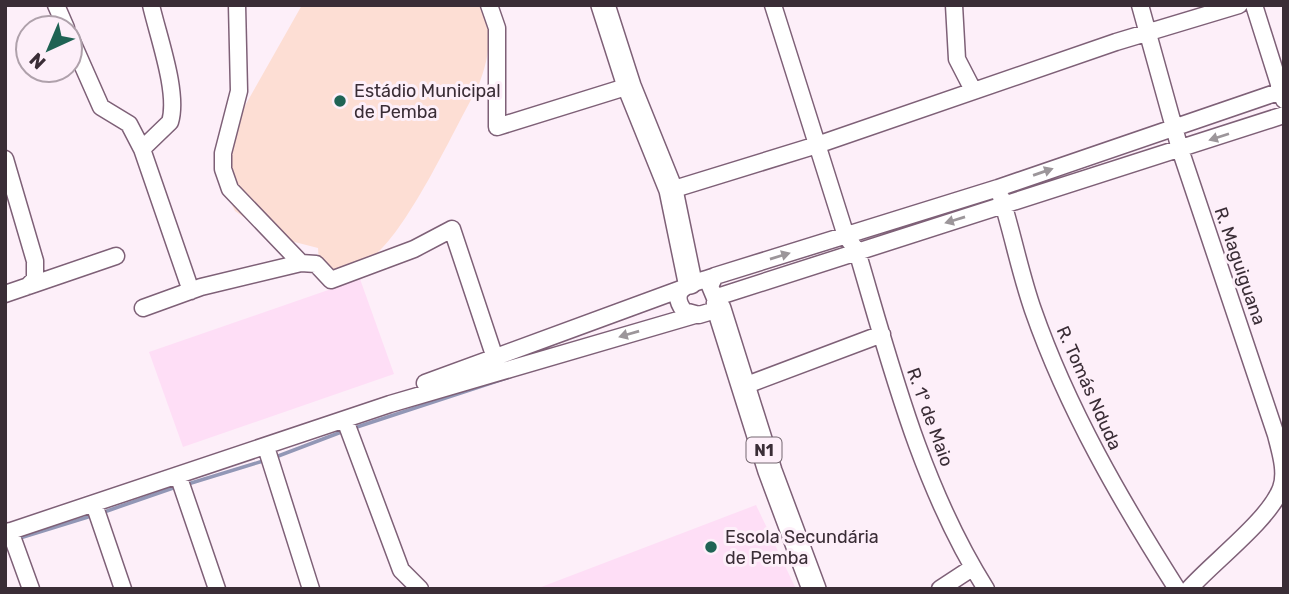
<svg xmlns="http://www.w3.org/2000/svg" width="1289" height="594" font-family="Rubik,sans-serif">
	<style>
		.built { fill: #fedef6 }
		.green { fill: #fdded4 }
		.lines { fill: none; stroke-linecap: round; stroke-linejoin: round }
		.stream { stroke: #9297b6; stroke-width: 3.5 }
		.minor-casing { stroke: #7e6077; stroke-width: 19 }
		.highway-casing { stroke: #7e6077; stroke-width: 26 }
		.minor { stroke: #fff; stroke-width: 16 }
		.highway { stroke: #fff; stroke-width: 23 }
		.oneway { fill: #9c969a }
		.poi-dot { fill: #1f6354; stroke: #fdeff9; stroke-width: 2.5 }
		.labels { text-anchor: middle; stroke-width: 6; stroke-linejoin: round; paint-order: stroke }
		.shield { fill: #fdeff9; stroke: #746770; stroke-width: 2 }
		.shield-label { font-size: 16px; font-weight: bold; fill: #3a2d36 }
		.poi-label { font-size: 18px; fill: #3a2d36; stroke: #fdeff9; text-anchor: start }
		.street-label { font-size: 18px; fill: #3a2d36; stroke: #fdeff9 }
	</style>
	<rect width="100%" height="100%" fill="#fdeff9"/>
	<!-- built -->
	<path class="built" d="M360 279 394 374 183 447 149 352Z
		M756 505 796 589H536Z"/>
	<!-- green -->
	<path class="green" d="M302 5H484C493 36 489 58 478 87 454 129 407 233 370 259 357 268 336 271 320 276L318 248 271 236 235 211 226 192 225 141Z"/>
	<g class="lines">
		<!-- stream -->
		<path class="stream" d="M357 427 510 377
			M273 458 344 431
			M188 484 263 461
			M107 511 176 487
			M20 538 88 517"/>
		<!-- minor casing -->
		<g class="minor-casing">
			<path id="minor" d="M56 5 66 28
				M237 5 239 91 223 153V169L230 189 301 263 316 264 331 280 414 249 452 229 495 358
				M489 5 497 28V127L629 86
				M773 5 846 236 857 251C891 366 921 486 986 589
				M954 5 957 59 973 90
				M1140 5 1180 149 1276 435C1280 451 1287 472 1281 488 1270 519 1213 562 1189 589
				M1254 5 1284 100
				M70 37 101 107 129 124 142 149 191 291
				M142 149 170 122C179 93 158 36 151 5
				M5 159 35 261V279L28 286
				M671 190 817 145 1116 42 1239 5
				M1001 197C1013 235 1020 273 1033 310 1068 410 1121 501 1177 589
				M715 276 998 188 1284 90
				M715 276 710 286 715 298 720 296 715 303 719 309 699 315 684 311C665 285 699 283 715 276Z
				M5 294 116 256
				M720 296 1284 115
				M143 308 201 287 301 263
				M425 383 681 289
				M744 386 882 334
				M345 420 401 570 420 589
				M266 447 311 589
				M178 475 217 589
				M94 504 123 589
				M10 531 31 589
				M5 533 390 404 695 315
				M940 589 972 568"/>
		</g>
		<!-- highway casing -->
		<g class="highway-casing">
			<path id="highway" d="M603 5 629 86 671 190 690 282
				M719 309 770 471 814 589"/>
		</g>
		<!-- minor -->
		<use href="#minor" class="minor"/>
		<!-- highway -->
		<use href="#highway" class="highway"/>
	</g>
	<!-- one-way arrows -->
	<defs><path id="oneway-solid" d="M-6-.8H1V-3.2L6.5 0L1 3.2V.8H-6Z" transform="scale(1.75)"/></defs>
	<g class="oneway">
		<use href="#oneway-solid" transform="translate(1219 137) rotate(162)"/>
		<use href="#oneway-solid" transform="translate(1043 172) rotate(-19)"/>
		<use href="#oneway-solid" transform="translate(955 220) rotate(163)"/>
		<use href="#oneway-solid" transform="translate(780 256) rotate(-17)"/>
		<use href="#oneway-solid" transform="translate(629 334) rotate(164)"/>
	</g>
	<!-- markers -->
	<g class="poi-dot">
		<circle cx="340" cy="101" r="7"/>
		<circle cx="711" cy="547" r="7"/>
	</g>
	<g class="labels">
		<!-- shield labels -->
		<rect class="shield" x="746.5" y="437.5" width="35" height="25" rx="5"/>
		<g class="shield-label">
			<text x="764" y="456">N1</text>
		</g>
		<!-- poi labels -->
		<g class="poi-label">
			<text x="354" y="97">Estádio Municipal<tspan x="354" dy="21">de Pemba</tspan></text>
			<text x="725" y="543">Escola Secundária<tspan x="725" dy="21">de Pemba</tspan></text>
		</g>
		<!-- street labels -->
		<g class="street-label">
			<text transform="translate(1240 266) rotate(71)" y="6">R. Maguiguana</text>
			<text transform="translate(1089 388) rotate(66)" y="6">R. Tomás Nduda</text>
			<text transform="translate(930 417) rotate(70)" y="6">R. 1º de Maio</text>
		</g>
	</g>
	<!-- border -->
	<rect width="1289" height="594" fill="none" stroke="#3a2d36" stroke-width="14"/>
	<!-- north arrow -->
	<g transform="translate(49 49) rotate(224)"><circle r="33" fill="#fdeff9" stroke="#afa1ab" stroke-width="2"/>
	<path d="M0-5L12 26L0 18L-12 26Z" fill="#1f6354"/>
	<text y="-10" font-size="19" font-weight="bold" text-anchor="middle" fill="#3a2d36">N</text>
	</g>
</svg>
